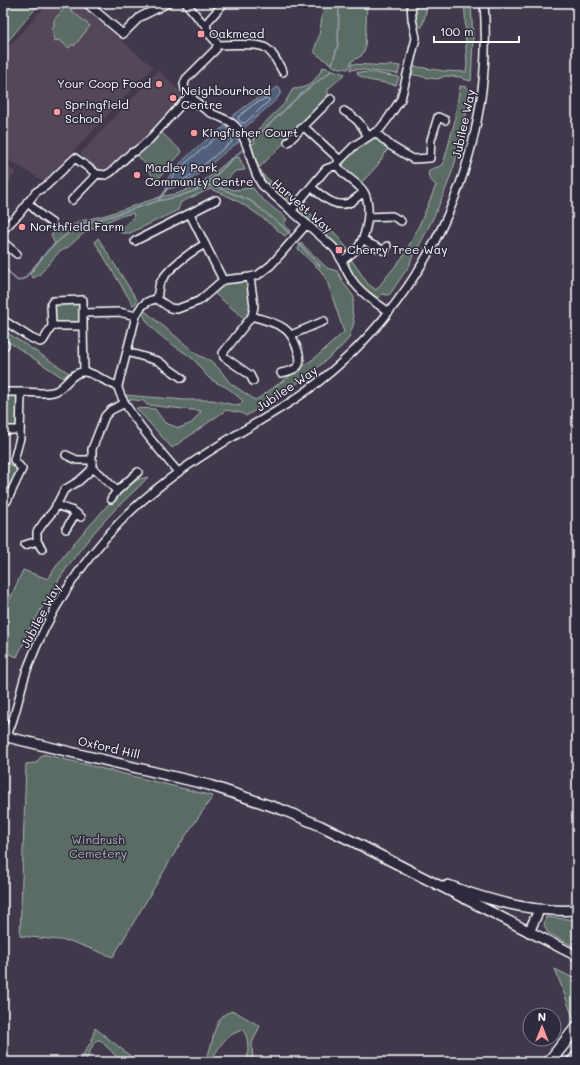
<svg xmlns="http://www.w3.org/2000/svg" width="580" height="1065" font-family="Mali,sans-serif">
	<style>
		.built { fill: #524659 }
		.green { fill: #5a6c64; stroke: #acb6b2 }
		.water { fill: #51617b; stroke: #97a0b0 }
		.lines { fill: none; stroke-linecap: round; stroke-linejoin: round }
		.shore { stroke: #b9c0ca; stroke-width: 1 }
		.stream { stroke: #97a0b0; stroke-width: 1.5 }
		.minor-casing { stroke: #fff; stroke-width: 10 }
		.major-casing { stroke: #fff; stroke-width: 12 }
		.highway-casing { stroke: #fff; stroke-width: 14 }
		.minor { stroke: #2f2a3d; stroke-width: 7 }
		.major { stroke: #2f2a3d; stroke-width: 9 }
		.highway { stroke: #2f2a3d; stroke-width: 11 }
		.poi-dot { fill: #ff9aa2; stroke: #2f2a3d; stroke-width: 1.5 }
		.labels { text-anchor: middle; stroke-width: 3; stroke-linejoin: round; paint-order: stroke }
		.poi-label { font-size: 12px; fill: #fff; stroke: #2f2a3d; text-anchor: start }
		.street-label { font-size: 12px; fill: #fff; stroke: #2f2a3d }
		.park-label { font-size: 12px; fill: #acb6b2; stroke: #2f2a3d }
	</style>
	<rect width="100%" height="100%" fill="#41384c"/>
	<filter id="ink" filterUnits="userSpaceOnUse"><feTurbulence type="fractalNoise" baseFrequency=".025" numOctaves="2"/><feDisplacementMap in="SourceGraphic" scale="8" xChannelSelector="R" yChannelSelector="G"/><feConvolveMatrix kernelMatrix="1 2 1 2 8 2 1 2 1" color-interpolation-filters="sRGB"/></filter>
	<g filter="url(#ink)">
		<!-- built -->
		<path class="built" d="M48 3H77L153 67 45 182 3 157V53Z
			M158 70 184 95 132 151 121 156 101 173 80 154Z
			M3 164 16 172 3 190Z"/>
		<!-- green -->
		<path class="green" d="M3 3H24L28 5 26 3H40L3 47Z
			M323 3H367L365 49 361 56 352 61 348 69 335 67 315 53C314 46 318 41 319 35 321 24 323 14 323 3Z
			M413 3H428L422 27H417Z
			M464 3H471L473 40 471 81 463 79 461 77 445 76 438 79 429 78 410 74 412 66 444 71 466 72C468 62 466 57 466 47 465 32 466 18 464 3Z
			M66 6 90 26 74 46 72 44 69 48 59 40 54 41 52 27H54V20Z
			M352 64 389 66 392 65 400 66 398 74 356 69 350 70Z
			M323 67 345 74 328 89V94L330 97 260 167H257L249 144 255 143 252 135 284 104 293 89C309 89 316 80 323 67Z
			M357 72 375 73 399 77 396 85 368 80 358 75Z
			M460 86 467 87 470 91C466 116 462 142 454 166 443 200 427 232 410 262L411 263 390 294 387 295 382 294 378 299C369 290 341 276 351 259L368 284 376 290 405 254 423 217 436 185C430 180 427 178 429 170L443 165 454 124Z
			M161 132 182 152 157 180 146 169 148 167 137 155Z
			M375 137 389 147 377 166 361 183 350 175 343 165C349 152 363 144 375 137Z
			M239 157 245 170 235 171 222 185 233 190 253 188 260 197 287 219 284 224 290 231 285 236C260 216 241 199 210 189L181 202 178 210 130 233H121V228L130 221 134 216 133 213 117 217 85 232 67 248 59 252 39 275 33 278 30 274 50 248 55 245 51 235 64 225 69 229 77 222 106 215 163 196 176 194 199 185 232 158Z
			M261 170 262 174 295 202 289 204C277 195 263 186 258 171Z
			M299 205 335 233 350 252 346 254 341 253 300 214 298 209Z
			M98 238 137 300 136 303 133 305 95 242Z
			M301 243 327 268 337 271 345 285 354 297 352 311 354 322 349 338 342 346 307 377 246 416 242 413 226 410 172 448 136 408 155 409 165 423 179 428 192 423 201 411 147 405 144 401 125 399 124 395 185 400H212L239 406 243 401C237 396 232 391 226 387 220 384 214 382 209 378 203 373 199 364 193 359 177 346 151 334 143 314L145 311 198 355 211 361 220 370 230 383 255 400 259 398 316 357 344 332 327 281 321 271 298 249Z
			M246 281 249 283C251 296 253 308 246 320L214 293 224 283Z
			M55 303H78L80 305 81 323H55L53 305Z
			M3 330 69 373 63 378 3 338Z
			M3 395H14L18 399 17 423 14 426H3Z
			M3 461 19 469 4 497 3 496Z
			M148 477C136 491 121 502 109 516 70 557 40 606 17 657L3 651V614L23 570 48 579C61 557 77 539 94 521 107 506 121 487 139 479 142 478 146 478 148 477Z
			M43 754 213 796 180 844 113 957 70 941 20 936 26 764 36 763Z
			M546 917 577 920V948L548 933 544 925Z
			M555 969 575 979 577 976V1028Z
			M234 1011 260 1026 252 1043 253 1062H248C247 1051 250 1039 243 1030 222 1036 222 1046 209 1062H203C217 1047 209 1014 234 1011Z
			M95 1028 138 1062H122L100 1040H97L94 1043 85 1062H78L91 1042Z"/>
		<!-- water -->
		<path class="water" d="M278 87 280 89 281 92 277 99 242 130 231 117 253 101Z
			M225 126 239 142C215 157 195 185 167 189L164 184C179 160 202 143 225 126Z"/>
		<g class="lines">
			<!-- shore -->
			<path class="shore" d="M267 98 269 99V101L245 123H242L238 119 239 116 254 104Z
				M223 132H225L232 140V142C218 151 185 186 170 184V181L181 167Z"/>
			<!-- stream -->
			<path class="stream" d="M332 64 338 45 339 3
				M250 143 301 94 330 72 331 69
				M206 185 242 150
				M158 201 177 197 194 191 206 185 217 187 251 201 282 226 293 237
				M295 240 320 266
				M3 268C10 271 12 277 18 281L25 278 50 248 78 225 108 217 158 201 167 189"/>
			<!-- minor casing -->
			<g class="minor-casing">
				<path id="minor" d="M86 3 123 34 140 17 168 3
					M186 3 200 20 206 25
					M224 3 209 20 206 25 209 34 217 43 216 49 186 79 184 84 185 89C191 97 200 107 209 112 220 118 230 119 238 129 251 145 250 169 262 185L333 247C342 257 344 269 352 280 361 293 376 303 389 312
					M217 45C227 45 256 43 264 47 273 51 278 64 283 72
					M344 111C357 119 361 123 368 137
					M304 127 340 160
					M376 133 391 146 413 159 430 158 431 140 438 117 445 120
					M288 142 331 99
					M311 187C321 195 336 210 351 202 355 199 360 195 364 192
					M72 200 97 174
					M27 202 42 216 52 223
					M291 211 326 169 337 165
					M190 214 223 280
					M368 217 392 216 401 221
					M3 230 19 214 36 192 46 186 75 158 97 174 106 175 111 172 131 153 136 151 149 140 190 95
					M363 239 370 244 385 251 387 246
					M135 241 216 200
					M3 242 17 254
					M342 261C348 256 355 252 359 246 367 233 372 206 364 192 357 181 343 177 337 165L338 162 354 146 380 129 387 120 401 99 416 38 412 19 411 3
					M250 277 254 306 252 316 223 353 224 357 250 375 253 381
					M157 299C158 294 158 288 160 283 168 268 190 252 205 244
					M83 313 119 312 136 316
					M252 316C263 320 276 322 285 329 292 334 304 358 298 366 295 370 286 372 281 373
					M3 320 31 338 40 342 43 341 52 326H83L84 372
					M52 326 51 304 53 301 83 300V326
					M291 335 324 321
					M3 347 5 345
					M127 352 158 361 182 378
					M118 386 136 316C140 306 147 300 157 299L170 308 177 309 199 301 223 280 250 277 258 275 271 265 307 224
					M3 392H21
					M3 430H20
					M66 455 77 460H92
					M92 468 100 474 117 491
					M3 499 7 501 22 469 14 460 20 438 21 392C32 392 46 395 56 391 66 386 72 372 83 372 93 371 107 384 118 386 119 404 165 457 178 472
					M111 499 117 491 138 472
					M56 505 73 511 81 517
					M66 529 76 513
					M37 541 42 549
					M25 545 37 541V532L44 522 54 510 64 490 79 481 90 471 92 468V449L105 416 111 410 125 403
					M3 742C16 721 19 691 28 667 48 614 80 564 119 523 150 490 188 464 226 441 250 426 275 413 298 397 425 309 496 157 484 3"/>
			</g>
			<!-- major casing -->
			<g class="major-casing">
				<path id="major" d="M3 736 209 785 283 810 321 826 356 843 577 956
					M448 885C489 901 533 913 577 910
					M529 932 539 910"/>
			</g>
			<!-- highway casing -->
			<g class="highway-casing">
				<path id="highway" d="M549 1062 577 1027
					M572 1062 577 1057"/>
			</g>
			<!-- minor -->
			<use href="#minor" class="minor"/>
			<!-- major -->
			<use href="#major" class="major"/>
			<!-- highway -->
			<use href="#highway" class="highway"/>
		</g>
	</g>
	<!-- markers -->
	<g class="poi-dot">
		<rect x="197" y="30" width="8" height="8" rx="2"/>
		<circle cx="159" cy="84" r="4"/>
		<circle cx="173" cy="98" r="4"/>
		<circle cx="57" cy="112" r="4"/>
		<circle cx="194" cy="133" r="4"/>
		<circle cx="137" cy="175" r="4"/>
		<circle cx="22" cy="227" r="4"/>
		<rect x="335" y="246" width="8" height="8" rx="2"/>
	</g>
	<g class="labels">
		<!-- poi labels -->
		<g class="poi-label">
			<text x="209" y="38">Oakmead</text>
			<text x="151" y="88" text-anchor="end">Your Coop Food</text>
			<text x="181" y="95">Neighbourhood<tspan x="181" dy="14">Centre</tspan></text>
			<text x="65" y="109">Springfield<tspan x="65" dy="14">School</tspan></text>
			<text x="202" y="137">Kingfisher Court</text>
			<text x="145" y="172">Madley Park<tspan x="145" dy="14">Community Centre</tspan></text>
			<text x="30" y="231">Northfield Farm</text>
			<text x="347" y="254">Cherry Tree Way</text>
		</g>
		<!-- street labels -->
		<g class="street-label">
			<text transform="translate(464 124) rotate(-78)" y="4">Jubilee Way</text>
			<text transform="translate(302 206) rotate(41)" y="4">Harvest Way</text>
			<text transform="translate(287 389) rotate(-34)" y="4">Jubilee Way</text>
			<text transform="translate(41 616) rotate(-62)" y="4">Jubilee Way</text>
			<text transform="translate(109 748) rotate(13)" y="4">Oxford Hill</text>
		</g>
		<!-- park labels -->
		<g class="park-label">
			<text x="98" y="844">Windrush<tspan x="98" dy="14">Cemetery</tspan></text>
		</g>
	</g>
	<!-- margin -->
	<rect width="580" height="1065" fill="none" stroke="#2f2a3d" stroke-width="16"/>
	<rect x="8" y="8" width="564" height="1049" fill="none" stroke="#fff" stroke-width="1.5" filter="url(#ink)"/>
	<!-- north arrow -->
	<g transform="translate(542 1027)"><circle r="19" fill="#2f2a3d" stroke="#827f8b"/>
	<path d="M0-3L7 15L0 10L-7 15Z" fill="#ff9aa2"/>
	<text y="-6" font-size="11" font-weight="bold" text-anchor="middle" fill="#ffffff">N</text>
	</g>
	<!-- scale -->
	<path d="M434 36v6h85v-6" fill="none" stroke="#ffffff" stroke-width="2"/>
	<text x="440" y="36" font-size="12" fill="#ffffff" stroke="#2f2a3d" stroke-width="3" paint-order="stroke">100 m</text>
</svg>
